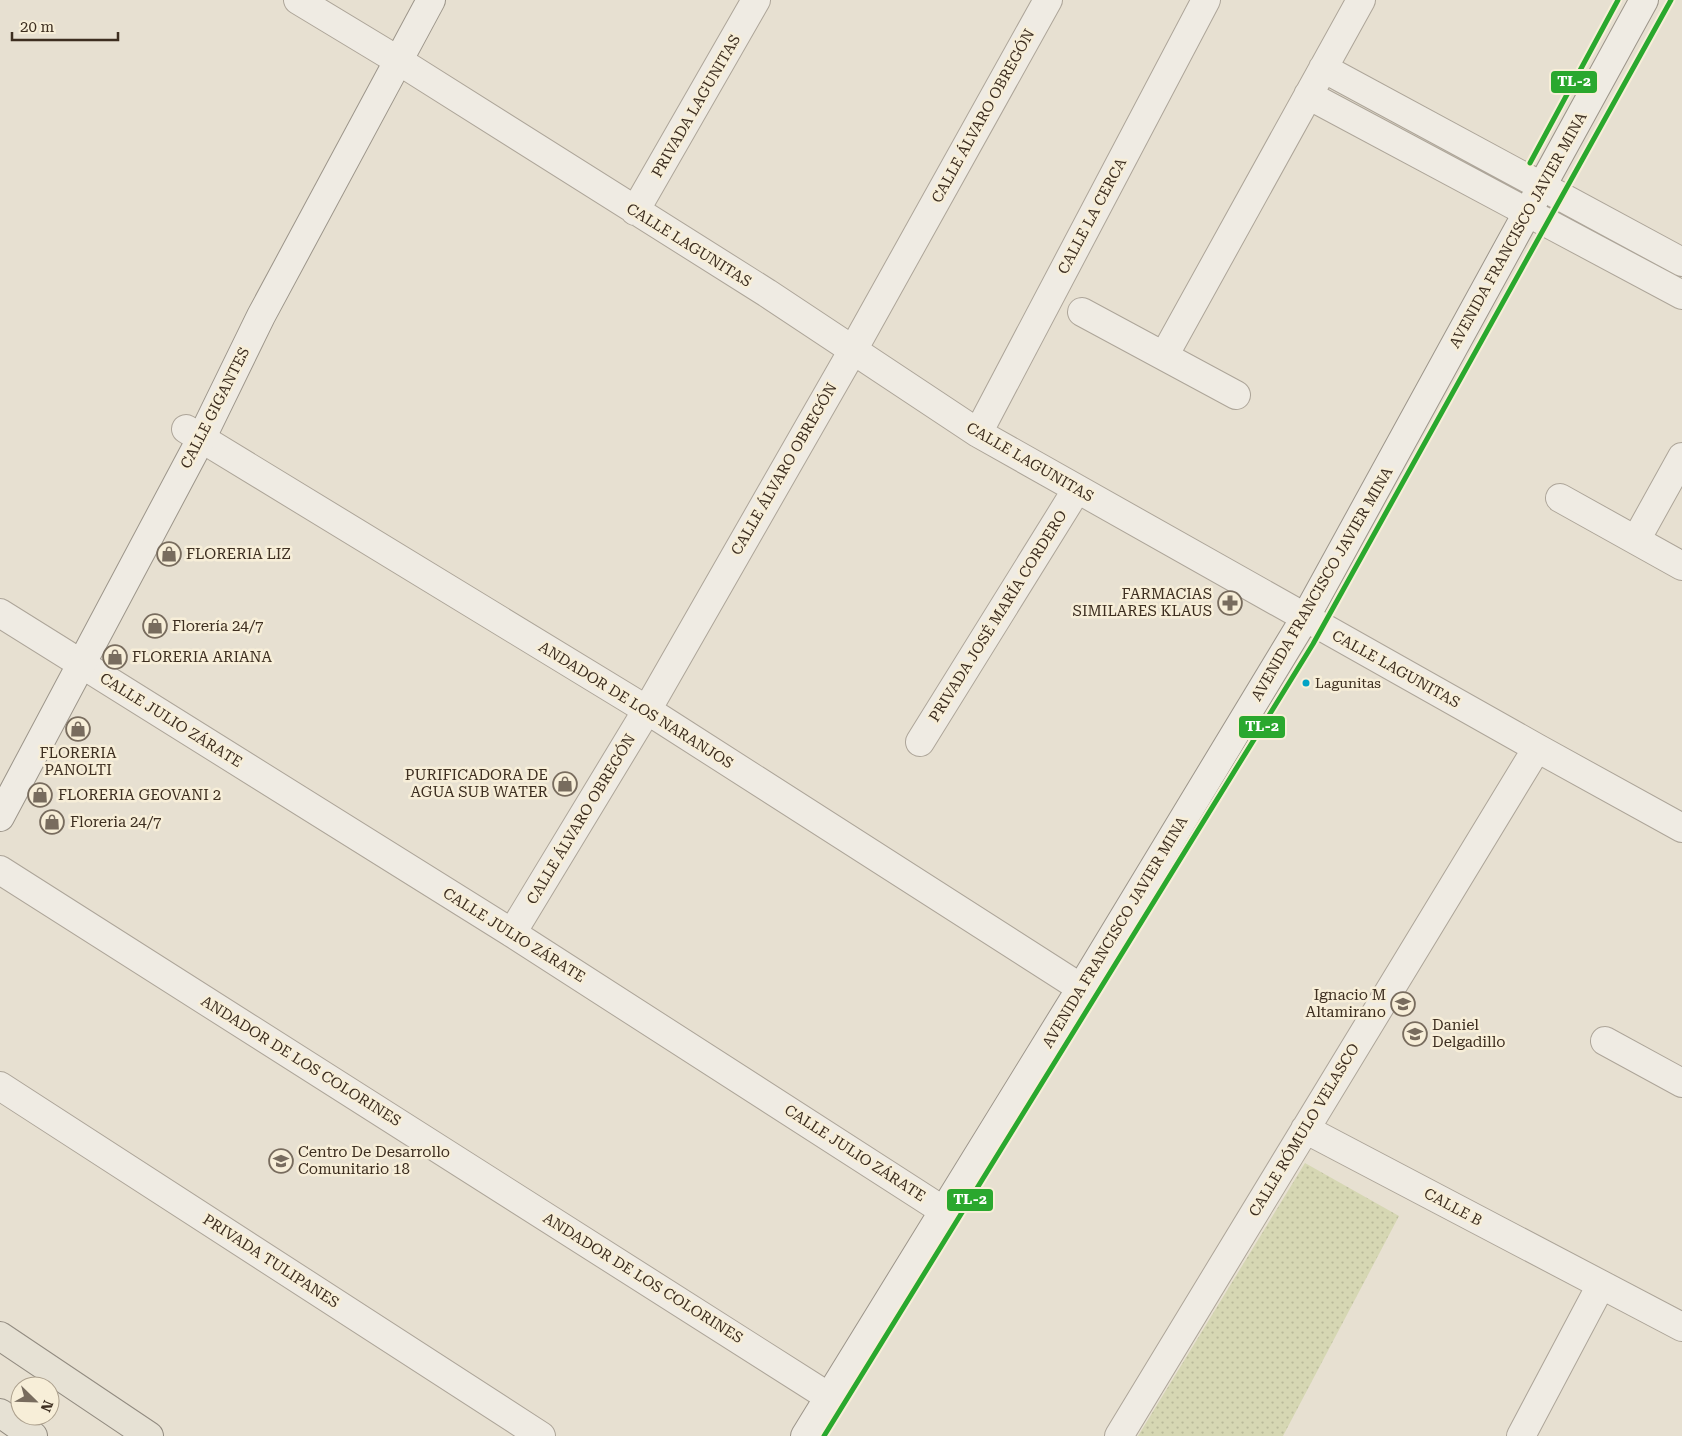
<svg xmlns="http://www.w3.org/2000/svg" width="1682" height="1436" font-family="'Roboto Serif',serif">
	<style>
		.park { fill: url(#park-dots) }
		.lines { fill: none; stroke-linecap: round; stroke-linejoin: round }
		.street-casing { stroke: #ada599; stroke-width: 30 }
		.secondary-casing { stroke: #9c958a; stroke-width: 30 }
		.primary-casing { stroke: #928b80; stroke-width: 30 }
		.street { stroke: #efebe3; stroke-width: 28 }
		.secondary { stroke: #efebe3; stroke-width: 28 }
		.primary { stroke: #e6e1d4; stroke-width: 28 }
		.rail-1-casing { stroke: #f7eed8; stroke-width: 9 }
		.rail-1 { stroke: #2aa82e; stroke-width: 5 }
		.bus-dot { fill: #03a3c5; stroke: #f7eed8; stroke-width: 2 }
		.labels { text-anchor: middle; stroke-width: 5; stroke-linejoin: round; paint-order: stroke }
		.bus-label { font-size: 14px; fill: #3d2e20; stroke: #f7eed8; text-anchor: start }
		.street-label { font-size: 15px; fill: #3d2e20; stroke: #f7eed8 }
		.poi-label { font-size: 15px; fill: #3d2e20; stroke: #f7eed8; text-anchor: start }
		.line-badge { stroke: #f7eed8; stroke-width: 2 }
		.badge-label { font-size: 14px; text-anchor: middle; font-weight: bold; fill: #fff }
	</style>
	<defs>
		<pattern id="park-dots" width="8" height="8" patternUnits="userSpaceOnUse" patternTransform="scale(1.25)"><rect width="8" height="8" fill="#d6d7b3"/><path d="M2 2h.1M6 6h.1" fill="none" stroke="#b9b99a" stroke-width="1.8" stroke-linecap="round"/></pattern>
	</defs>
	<rect width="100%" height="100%" fill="#e7e0d1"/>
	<!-- park -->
	<path class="park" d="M1305 1163 1399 1216 1283 1436H1138Z"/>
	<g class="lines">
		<!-- street casing -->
		<g class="street-casing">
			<path id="street" d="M298 0 399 61 767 293 978 433 1537 748 1682 828
				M1323 68 1682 262
				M1308 95 1682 295
				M635 211 756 0
				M1082 312 1236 395
				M1164 356 1361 0
				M186 429 647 710 1081 988
				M978 433 1206 0
				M1560 498 1682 566
				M1636 540 1682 457
				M0 613 512 933 944 1211
				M920 742 1077 489
				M0 870 829 1397
				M512 933 647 710 853 350 1048 0
				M1605 1041 1682 1083
				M0 1086 541 1436
				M1305 1129 1682 1327
				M1119 1436 1537 748
				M1521 1436 1601 1285"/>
		</g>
		<!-- secondary casing -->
		<g class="secondary-casing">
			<path id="secondary" d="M0 817 202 437 261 316 431 0
				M805 1436 1081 988 1305 618 1644 0"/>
		</g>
		<!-- primary casing -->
		<g class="primary-casing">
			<path id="primary" d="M0 1336 149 1436
				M0 1413 33 1436"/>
		</g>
		<!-- street -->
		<use href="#street" class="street"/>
		<!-- secondary -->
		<use href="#secondary" class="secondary"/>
		<!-- primary -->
		<use href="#primary" class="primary"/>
		<!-- rail-1 casing -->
		<g class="rail-1-casing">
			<path id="rail-1" d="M1530 163 1618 0
				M824 1436 1313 644 1671 0"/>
		</g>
		<!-- rail-1 -->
		<use href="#rail-1" class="rail-1"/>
	</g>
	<!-- icons -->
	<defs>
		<g id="shop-ring" transform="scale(1.25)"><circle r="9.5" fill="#f7eed8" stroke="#786c5e" stroke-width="1.5"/><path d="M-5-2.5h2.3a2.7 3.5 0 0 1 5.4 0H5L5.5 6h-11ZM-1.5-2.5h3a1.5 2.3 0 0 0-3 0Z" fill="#786c5e"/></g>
		<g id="pharmacy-ring" transform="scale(1.25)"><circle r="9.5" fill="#f7eed8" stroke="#786c5e" stroke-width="1.5"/><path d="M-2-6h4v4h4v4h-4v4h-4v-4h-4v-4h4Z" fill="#786c5e"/></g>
		<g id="school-ring" transform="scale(1.25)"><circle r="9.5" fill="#f7eed8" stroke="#786c5e" stroke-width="1.5"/><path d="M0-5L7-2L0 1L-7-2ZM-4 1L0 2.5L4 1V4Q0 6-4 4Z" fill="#786c5e"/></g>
	</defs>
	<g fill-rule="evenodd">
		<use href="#shop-ring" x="169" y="554"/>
		<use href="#pharmacy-ring" x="1230" y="603"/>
		<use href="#shop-ring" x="155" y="626"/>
		<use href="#shop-ring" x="115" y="657"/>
		<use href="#shop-ring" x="78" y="729"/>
		<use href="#shop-ring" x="565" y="784"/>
		<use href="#shop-ring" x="40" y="795"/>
		<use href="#shop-ring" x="52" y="822"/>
		<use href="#school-ring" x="1403" y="1004"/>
		<use href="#school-ring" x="1415" y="1034"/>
		<use href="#school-ring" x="281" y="1161"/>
	</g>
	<!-- markers -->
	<circle class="bus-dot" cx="1306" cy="683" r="4.5"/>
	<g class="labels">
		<!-- bus labels -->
		<g class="bus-label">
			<text x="1315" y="688">Lagunitas</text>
		</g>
		<!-- street labels -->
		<g class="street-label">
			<text transform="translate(696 106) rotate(-60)" y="5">PRIVADA LAGUNITAS</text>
			<text transform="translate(983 116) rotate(-61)" y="5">CALLE ÁLVARO OBREGÓN</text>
			<text transform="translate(1092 216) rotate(-62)" y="5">CALLE LA CERCA</text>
			<text transform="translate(1518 230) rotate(-61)" y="5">AVENIDA FRANCISCO JAVIER MINA</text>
			<text transform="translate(689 245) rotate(32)" y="5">CALLE LAGUNITAS</text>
			<text transform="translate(215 408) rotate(-63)" y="5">CALLE GIGANTES</text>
			<text transform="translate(1030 462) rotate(30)" y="5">CALLE LAGUNITAS</text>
			<text transform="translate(784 469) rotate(-60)" y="5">CALLE ÁLVARO OBREGÓN</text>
			<text transform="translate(1322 584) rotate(-60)" y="5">AVENIDA FRANCISCO JAVIER MINA</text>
			<text transform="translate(998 616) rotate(-58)" y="5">PRIVADA JOSÉ MARÍA CORDERO</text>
			<text transform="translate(1396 669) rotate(29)" y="5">CALLE LAGUNITAS</text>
			<text transform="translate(636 705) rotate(32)" y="5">ANDADOR DE LOS NARANJOS</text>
			<text transform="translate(171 720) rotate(32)" y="5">CALLE JULIO ZÁRATE</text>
			<text transform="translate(581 819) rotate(-59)" y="5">CALLE ÁLVARO OBREGÓN</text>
			<text transform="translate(1115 932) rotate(-59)" y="5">AVENIDA FRANCISCO JAVIER MINA</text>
			<text transform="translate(514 935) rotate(32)" y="5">CALLE JULIO ZÁRATE</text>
			<text transform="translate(301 1061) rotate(32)" y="5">ANDADOR DE LOS COLORINES</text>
			<text transform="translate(1304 1130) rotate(-59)" y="5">CALLE RÓMULO VELASCO</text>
			<text transform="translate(855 1153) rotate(33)" y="5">CALLE JULIO ZÁRATE</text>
			<text transform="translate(1453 1207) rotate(28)" y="5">CALLE B</text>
			<text transform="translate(271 1261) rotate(33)" y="5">PRIVADA TULIPANES</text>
			<text transform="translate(643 1278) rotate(32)" y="5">ANDADOR DE LOS COLORINES</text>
		</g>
		<!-- poi labels -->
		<g class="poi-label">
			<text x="186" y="559">FLORERIA LIZ</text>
			<text x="1212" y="599" text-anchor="end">FARMACIAS<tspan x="1212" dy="17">SIMILARES KLAUS</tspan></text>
			<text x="172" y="631">Florería 24/7</text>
			<text x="132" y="662">FLORERIA ARIANA</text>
			<text x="78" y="758" text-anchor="middle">FLORERIA<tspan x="78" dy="17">PANOLTI</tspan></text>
			<text x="548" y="780" text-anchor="end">PURIFICADORA DE<tspan x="548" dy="17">AGUA SUB WATER</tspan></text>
			<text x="58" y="800">FLORERIA GEOVANI 2</text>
			<text x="70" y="827">Floreria 24/7</text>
			<text x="1386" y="1000" text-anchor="end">Ignacio M<tspan x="1386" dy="17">Altamirano</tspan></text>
			<text x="1432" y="1030">Daniel<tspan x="1432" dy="17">Delgadillo</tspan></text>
			<text x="298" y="1157">Centro De Desarrollo<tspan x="298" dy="17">Comunitario 18</tspan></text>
		</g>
	</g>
	<g class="line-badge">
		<rect x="1550" y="70" width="48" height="24" rx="5" fill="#2aa82e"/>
		<rect x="1238" y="715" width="48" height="24" rx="5" fill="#2aa82e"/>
		<rect x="946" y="1188" width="48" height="24" rx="5" fill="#2aa82e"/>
	</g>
	<g class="badge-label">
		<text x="1574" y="86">TL-2</text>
		<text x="1262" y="731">TL-2</text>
		<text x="970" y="1204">TL-2</text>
	</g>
	<!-- north arrow -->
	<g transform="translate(35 1401) rotate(113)"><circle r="24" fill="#f7eed8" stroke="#ada18e"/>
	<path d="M0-4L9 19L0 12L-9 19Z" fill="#786c5e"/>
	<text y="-8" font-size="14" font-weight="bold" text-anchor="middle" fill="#3d2e20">N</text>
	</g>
	<!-- scale -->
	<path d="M12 32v8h106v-8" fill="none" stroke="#3d2e20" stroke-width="2.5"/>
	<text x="20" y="32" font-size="15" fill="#3d2e20" stroke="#f7eed8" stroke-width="4" paint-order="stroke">20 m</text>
</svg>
